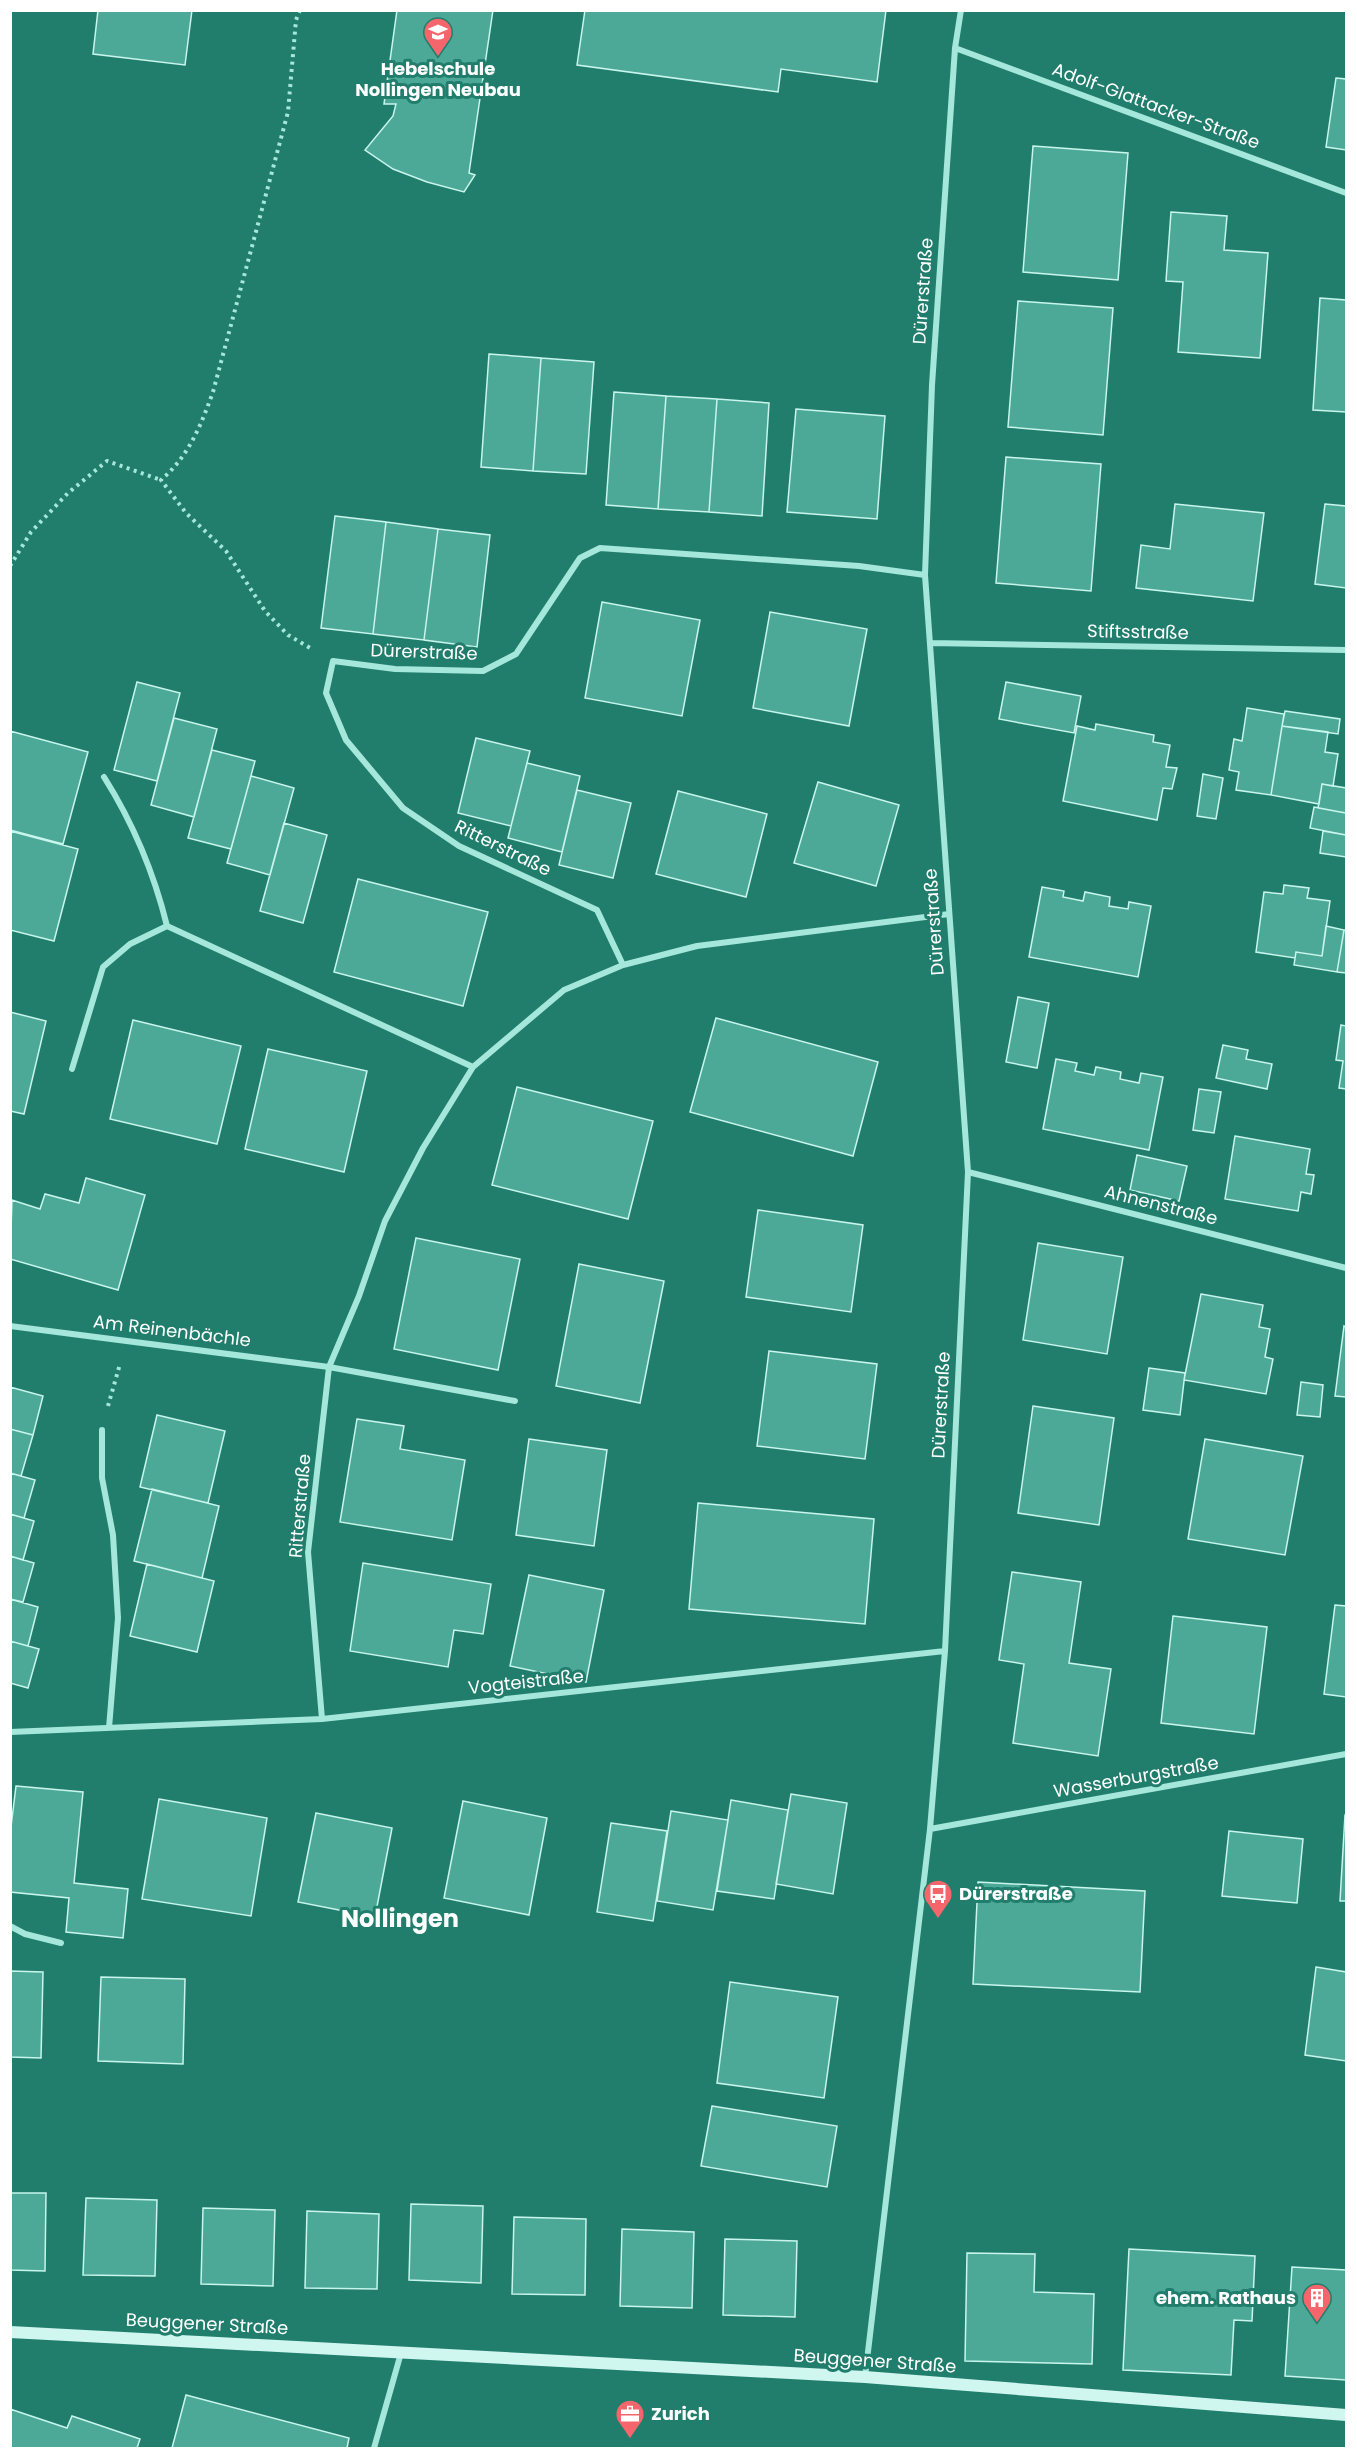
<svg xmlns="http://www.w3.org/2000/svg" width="1357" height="2459" font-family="Poppins,sans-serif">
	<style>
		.building { fill: #4da997; stroke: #c8f5ec; stroke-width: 1.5 }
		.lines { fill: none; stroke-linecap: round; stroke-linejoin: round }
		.path { stroke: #a5e7da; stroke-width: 4; stroke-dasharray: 3 4.5; stroke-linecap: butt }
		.street { stroke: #a5e7da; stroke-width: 6 }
		.secondary { stroke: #cff6ef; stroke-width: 12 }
		.labels { text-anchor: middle; stroke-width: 6; stroke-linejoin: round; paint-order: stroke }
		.poi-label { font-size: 18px; font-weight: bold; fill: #fff; stroke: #217e6d; text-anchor: start }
		.street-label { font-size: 18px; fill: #fff; stroke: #217e6d }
		.district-label { font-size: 24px; font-weight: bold; fill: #fff; stroke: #217e6d }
	</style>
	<rect width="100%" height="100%" fill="#217e6d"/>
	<!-- building -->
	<path class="building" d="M98 10H192L185 65 93 54Z
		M397 10H493L469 173 475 175 464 192 427 182 393 169 365 150 393 116 396 104H384Z
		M585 10H886L877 82 781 69 778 92 577 65Z
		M1336 78 1346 79V150L1326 147Z
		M1033 146 1128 153 1118 280 1023 272Z
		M1171 212 1227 216 1224 250 1268 253 1260 358 1178 352 1183 282 1166 281Z
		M1320 298 1346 300V412L1313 410Z
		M1018 301 1113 308 1103 435 1008 427Z
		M489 354 541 358 533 471 481 467Z
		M541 358 594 362 586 474 533 471Z
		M614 392 666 396 658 509 606 505Z
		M666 396 717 399 709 512 658 509Z
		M717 399 769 403 762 516 709 512Z
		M796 409 885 416 877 519 787 512Z
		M1006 457 1101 464 1091 591 996 583Z
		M1175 504 1264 513 1253 601 1136 588 1141 545 1170 549Z
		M1325 504 1346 506V588L1315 584Z
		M335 516 386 522 373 634 321 628Z
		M386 522 438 529 424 640 373 634Z
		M438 529 490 535 477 647 424 640Z
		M602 602 700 620 682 716 585 698Z
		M770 612 867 629 849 726 753 708Z
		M137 682 180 693 157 781 114 770Z
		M1006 682 1081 696 1074 733 999 719Z
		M1247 708 1284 714 1271 795 1236 790 1239 772 1229 770 1234 739 1242 741Z
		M1285 711 1340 719 1338 734 1282 726Z
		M174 718 217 729 194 817 151 805Z
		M1096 724 1154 735 1153 742 1170 745 1166 767 1177 768 1172 789 1163 788 1157 820 1063 801 1077 726 1095 730Z
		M1282 726 1328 732 1325 752 1338 754 1333 786 1322 784 1319 804 1271 795Z
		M10 731 88 752 63 844 10 830Z
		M476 738 530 751 511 826 458 813Z
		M212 750 255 761 231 849 188 838Z
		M527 763 580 776 562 852 508 838Z
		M1203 774 1223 778 1216 819 1197 816Z
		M251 776 294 788 270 875 227 863Z
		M818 782 899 805 876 886 794 863Z
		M1322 784 1346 788V813L1318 808Z
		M577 790 631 803 613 878 559 865Z
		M678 791 767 814 746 897 656 874Z
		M1314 807 1346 813V835L1310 828Z
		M284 823 327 835 303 923 260 911Z
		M10 831 78 849 54 941 10 930Z
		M1323 831 1346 835V857L1320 853Z
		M358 879 488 912 463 1006 334 972Z
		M1284 885 1309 888 1307 898 1330 901 1322 956 1296 952 1295 958 1256 952 1264 892 1283 894Z
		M1042 887 1064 891 1063 897 1083 901 1085 892 1110 897 1109 906 1128 909 1129 902 1151 906 1138 977 1029 957Z
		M1326 926 1344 930 1337 972 1294 965 1296 952 1322 956Z
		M1344 930H1346V973L1337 972Z
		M1018 997 1049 1003 1037 1068 1006 1062Z
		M10 1012 46 1021 24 1114 10 1111Z
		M716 1018 878 1062 853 1156 690 1112Z
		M133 1020 241 1046 217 1144 110 1119Z
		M1341 1025 1346 1026V1089L1339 1088 1343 1061 1336 1060Z
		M1223 1045 1248 1050 1246 1059 1272 1064 1267 1089 1216 1078Z
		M268 1049 367 1071 344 1172 245 1149Z
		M1056 1059 1077 1063 1075 1071 1094 1075 1096 1067 1121 1072 1120 1079 1139 1083 1141 1073 1163 1077 1149 1150 1043 1129Z
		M517 1087 653 1121 628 1219 492 1185Z
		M1199 1089 1221 1092 1214 1133 1193 1130Z
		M1235 1136 1310 1149 1306 1174 1314 1175 1311 1194 1301 1192 1298 1211 1225 1199Z
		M1137 1155 1187 1166 1179 1201 1130 1190Z
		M86 1178 145 1195 118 1290 10 1259 12 1200 40 1209 45 1194 79 1203Z
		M758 1210 863 1225 851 1312 746 1297Z
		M416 1238 520 1259 498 1370 394 1349Z
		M1038 1243 1123 1257 1107 1354 1023 1340Z
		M579 1264 664 1281 640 1403 556 1386Z
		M1201 1294 1263 1305 1259 1327 1270 1329 1265 1357 1273 1359 1266 1394 1184 1380Z
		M1344 1326 1346 1327V1397L1335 1396Z
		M769 1351 877 1364 865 1459 757 1446Z
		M1149 1368 1185 1373 1180 1415 1143 1410Z
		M1301 1382 1323 1385 1320 1417 1297 1415Z
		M10 1387 43 1396 33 1435 10 1429Z
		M1033 1406 1114 1418 1099 1525 1018 1513Z
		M157 1415 225 1431 208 1503 140 1487Z
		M357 1419 404 1426 400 1449 465 1460 452 1540 340 1522Z
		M10 1429 33 1435 21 1476 10 1473Z
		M529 1439 607 1450 594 1546 516 1535Z
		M1205 1439 1303 1456 1285 1555 1188 1539Z
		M10 1473 35 1480 24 1518 10 1514Z
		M152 1489 219 1506 202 1578 134 1561Z
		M698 1503 874 1519 865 1624 689 1609Z
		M10 1514 34 1521 23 1560 10 1556Z
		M10 1556 34 1563 23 1602 10 1599Z
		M363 1563 491 1584 483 1634 454 1630 448 1667 350 1651Z
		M147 1564 214 1581 197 1652 130 1636Z
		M1012 1572 1081 1582 1069 1663 1111 1669 1098 1756 1013 1743 1024 1664 999 1660Z
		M529 1575 604 1590 586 1682 510 1666Z
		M10 1599 38 1607 28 1646 10 1641Z
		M1335 1605 1346 1606V1697L1324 1694Z
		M1173 1616 1267 1627 1254 1734 1161 1723Z
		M10 1641 39 1649 28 1688 10 1683Z
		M16 1786 83 1792 74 1883 128 1889 123 1938 66 1932 69 1898 10 1892V1835Z
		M791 1794 847 1803 833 1894 776 1884Z
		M159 1799 267 1818 251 1916 142 1899Z
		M731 1800 788 1810 774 1899 717 1891Z
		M463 1801 547 1818 529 1915 444 1898Z
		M671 1811 728 1820 713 1910 657 1901Z
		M316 1813 392 1828 375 1917 298 1902Z
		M1345 1815H1346V1901H1340Z
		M611 1823 667 1831 653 1921 597 1912Z
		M1229 1831 1303 1839 1297 1903 1222 1896Z
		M978 1882 1145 1891 1140 1992 973 1984Z
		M1316 1967 1346 1972V2061L1305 2055Z
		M10 1971 43 1972 41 2058 10 2057Z
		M101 1977 185 1979 183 2064 98 2061Z
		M730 1982 838 1997 824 2098 717 2083Z
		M712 2106 837 2126 827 2187 701 2166Z
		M10 2193H46L45 2271 10 2270Z
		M86 2198 157 2200 155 2276 83 2275Z
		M411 2204 483 2206 481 2283 409 2280Z
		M203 2208 275 2210 273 2286 201 2284Z
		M307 2211 379 2214 377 2289 305 2288Z
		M514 2217 586 2219 585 2295 512 2294Z
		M622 2229 694 2232 692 2308 620 2306Z
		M725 2239 797 2241 795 2317 723 2315Z
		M1129 2249 1255 2256 1252 2321 1234 2320 1231 2375 1123 2370Z
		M967 2253 1035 2254 1034 2292 1094 2294 1092 2364 965 2361Z
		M1292 2267 1346 2270V2380L1285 2376Z
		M186 2395 349 2438 347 2448H172Z
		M10 2409 67 2428 72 2416 140 2439 137 2448H10Z"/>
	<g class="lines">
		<!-- path -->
		<path class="path" d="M300 10 296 20 288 112 213 392C201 425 189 456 161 480L186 513 226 551 265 611 288 635 312 649
			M10 566 31 532 68 493 107 461 161 480
			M108 1406 120 1364"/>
		<!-- street -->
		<path class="street" d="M955 48 1346 193
			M930 643 1346 650
			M167 926 473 1067
			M623 965 597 910 459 846 403 808 346 740 326 693 333 661 395 669 483 671 516 654 580 558 600 548 859 566 925 575
			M72 1069 103 967 130 944 167 926C154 873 133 823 104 777
			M968 1172 1346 1268
			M10 1326 329 1367 515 1401
			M102 1430V1478L113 1535 118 1618 109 1728
			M322 1719 308 1552 329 1367 359 1296 385 1221 423 1148 473 1067 564 990 623 965 697 946 949 914
			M10 1732 322 1719 945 1651
			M930 1829 1346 1754
			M10 1926 25 1934 61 1943
			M865 2377 930 1829 945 1651 968 1172 925 575 932 385 955 48 961 10
			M374 2448 401 2353"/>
		<!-- secondary -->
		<path class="secondary" d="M10 2332 865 2377 1346 2415"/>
	</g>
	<!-- icons -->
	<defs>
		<g id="school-pin" transform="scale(1.5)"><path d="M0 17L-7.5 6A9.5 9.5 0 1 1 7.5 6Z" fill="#f4666b" stroke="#217e6d"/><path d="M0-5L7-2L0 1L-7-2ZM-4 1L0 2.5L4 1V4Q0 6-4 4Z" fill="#fff"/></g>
		<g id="bus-pin" transform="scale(1.5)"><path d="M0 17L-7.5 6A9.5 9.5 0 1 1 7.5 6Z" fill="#f4666b" stroke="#217e6d"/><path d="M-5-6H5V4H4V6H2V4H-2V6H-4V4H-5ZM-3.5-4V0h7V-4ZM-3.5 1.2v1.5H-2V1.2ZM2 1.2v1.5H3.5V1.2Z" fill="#fff"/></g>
		<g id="building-pin" transform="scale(1.5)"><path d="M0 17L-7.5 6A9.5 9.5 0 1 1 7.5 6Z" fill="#f4666b" stroke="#217e6d"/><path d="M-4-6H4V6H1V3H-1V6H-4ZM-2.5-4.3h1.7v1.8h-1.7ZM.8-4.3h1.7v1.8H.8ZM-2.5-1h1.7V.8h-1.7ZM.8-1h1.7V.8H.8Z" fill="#fff"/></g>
		<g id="office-pin" transform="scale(1.5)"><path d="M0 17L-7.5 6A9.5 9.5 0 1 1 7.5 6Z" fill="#f4666b" stroke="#217e6d"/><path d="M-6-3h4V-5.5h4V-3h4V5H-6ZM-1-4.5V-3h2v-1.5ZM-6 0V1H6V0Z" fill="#fff"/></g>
	</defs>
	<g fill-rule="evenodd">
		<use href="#school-pin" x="438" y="32"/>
		<use href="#bus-pin" x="938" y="1894"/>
		<use href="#building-pin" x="1317" y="2298"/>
		<use href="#office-pin" x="630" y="2414"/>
	</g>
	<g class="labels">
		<!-- poi labels -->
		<g class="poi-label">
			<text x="438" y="75" text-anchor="middle">Hebelschule<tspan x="438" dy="21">Nollingen Neubau</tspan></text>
			<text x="959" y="1900">Dürerstraße</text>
			<text x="1296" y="2304" text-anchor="end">ehem. Rathaus</text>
			<text x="651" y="2420">Zurich</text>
		</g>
		<!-- street labels -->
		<g class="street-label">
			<text transform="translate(1156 106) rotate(20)" y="6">Adolf-Glattacker-Straße</text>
			<text transform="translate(923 291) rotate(-86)" y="6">Dürerstraße</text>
			<text transform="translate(1138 632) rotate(1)" y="6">Stiftsstraße</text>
			<text transform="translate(424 652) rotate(2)" y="6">Dürerstraße</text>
			<text transform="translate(503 848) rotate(26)" y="6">Ritterstraße</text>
			<text transform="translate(934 922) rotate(-94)" y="6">Dürerstraße</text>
			<text transform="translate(1161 1205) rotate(14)" y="6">Ahnenstraße</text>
			<text transform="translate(172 1331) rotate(7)" y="6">Am Reinenbächle</text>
			<text transform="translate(941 1405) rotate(-87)" y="6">Dürerstraße</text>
			<text transform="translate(300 1506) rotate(-85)" y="6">Ritterstraße</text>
			<text transform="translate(526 1682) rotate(-6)" y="6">Vogteistraße</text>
			<text transform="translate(1136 1777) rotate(-10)" y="6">Wasserburgstraße</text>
			<text transform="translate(207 2324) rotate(3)" y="6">Beuggener Straße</text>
			<text transform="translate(875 2361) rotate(4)" y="6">Beuggener Straße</text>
		</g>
		<!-- district labels -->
		<g class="district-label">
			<text x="400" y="1927">Nollingen</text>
		</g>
	</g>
	<!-- border -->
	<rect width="1357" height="2459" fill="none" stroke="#ffffff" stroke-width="24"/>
</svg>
